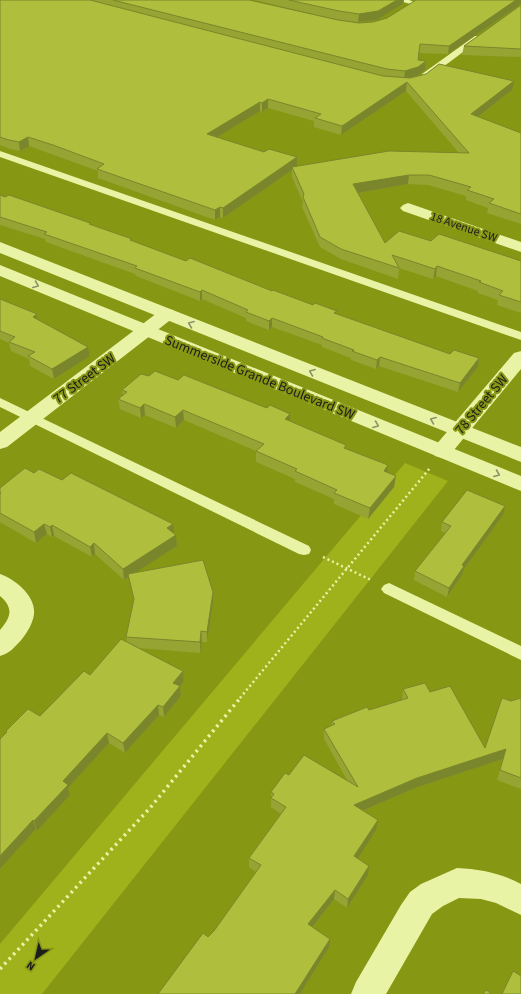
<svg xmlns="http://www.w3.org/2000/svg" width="521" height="994" font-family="'Source Sans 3',sans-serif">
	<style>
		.green { fill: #9fb11b }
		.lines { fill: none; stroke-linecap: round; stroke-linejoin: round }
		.path-far1 { stroke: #e9f3a5; stroke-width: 2.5; stroke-dasharray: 2 3; stroke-linecap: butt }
		.path { stroke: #e9f3a5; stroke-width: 3.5; stroke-dasharray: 2.5 4; stroke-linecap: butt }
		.service { fill: #e9f3a5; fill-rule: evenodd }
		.minor { fill: #e9f3a5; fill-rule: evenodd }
		.tertiary { fill: #e9f3a5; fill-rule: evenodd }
		.wall { fill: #96a434; fill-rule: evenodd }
		.shaded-wall { fill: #7a862b }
		.building { fill: #afbf3d; stroke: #7a862b }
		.oneway { stroke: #8d9368 }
		.labels { text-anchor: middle; stroke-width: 4; stroke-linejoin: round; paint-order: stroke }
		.far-street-label { font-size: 12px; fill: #1d1d1d; stroke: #869713 }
		.street-label { font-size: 14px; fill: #1d1d1d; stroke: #869713 }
	</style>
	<rect width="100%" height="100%" fill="#869713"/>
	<!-- green -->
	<path class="green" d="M405 463 448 481 42 994H0V944Z"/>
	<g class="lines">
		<!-- path-far1 -->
		<path class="path-far1" d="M323 557 371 580
			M240 698 430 468"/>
		<!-- path -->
		<path class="path" d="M0 969 150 808 241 697"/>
		<!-- service -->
		<path class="service" d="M396 0H409L417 3 414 5Z
			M475 36H478L482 38 428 78H422V74Z
			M0 151 521 332V340L0 157Z
			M0 398 309 546 311 550 309 554 304 555 299 554 0 407Z
			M389 583 521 646V660L384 593 381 589 384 585Z"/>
		<!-- minor -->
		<path class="minor" d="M408 203 521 242V252L403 211 400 208 403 205Z
			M167 309 173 310 176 314 173 318 7 447 0 449V432L161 310Z
			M521 351V369L449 456 442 458 435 456 432 451 435 446 514 353Z
			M0 574C15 579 36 596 34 614 33 623 27 633 22 639 15 647 10 653 0 656V630C11 617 14 608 0 596Z
			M457 868C480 869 500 873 521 884V915L496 903 481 899 459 898 443 906 432 914 386 994H351L356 982 401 905 410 892 421 884Z"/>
		<!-- tertiary -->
		<path class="tertiary" d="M0 242 521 447V462L0 253Z
			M0 265 521 476V491L0 276Z"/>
	</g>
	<!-- wall -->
	<path class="wall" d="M0 0H249L338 20 359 23 373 22 521 0V4L448 54 419 53 418 60 426 61 425 70 417 76 512 90 478 117 521 133V224L487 213 488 208 466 200V196L428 185 408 184 358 193 385 243 431 241 521 261V313L497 305 498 300 478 293V291L436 276 433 279 399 268 398 279 341 259 320 247 302 207 303 202 292 177V170L223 218 220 217 215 220 98 178V171L54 155 29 146 20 151 10 149 0 145ZM406 91 459 153 297 166 218 137 260 111 262 112 268 108 314 121V127L341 135Z
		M255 0H404L403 4 377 20 358 22 338 20Z
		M521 5V57L462 55 464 46Z
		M0 195 132 239V241L186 261 450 354 479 358 478 367 458 392 379 366 376 369 351 360V358L322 347V345L272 327 269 330 246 321V318L202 299 200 301 136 276 135 274 46 242 45 239 0 225Z
		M0 299 37 314 38 320 88 347 90 356 54 379 30 366 29 359 11 351 9 343 0 339Z
		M149 376 178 380 267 408 290 414V421L346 448 387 472 396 476 394 487 368 519 334 504V499L295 482V479L256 462V451L184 420 176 428 145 415 141 418 120 409 118 399 123 395 122 390Z
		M34 473 62 480 174 533 177 546 136 572 213 592V603L207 642H202L200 653 138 648 183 671 184 681 180 687 181 696 164 717 159 715 125 753 109 743 68 788 70 795 37 831 36 829 0 869V739L6 733V731L40 716 90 675 127 642 126 637 134 601 129 577 124 580 95 554 92 557 54 536 52 537 47 534 36 543 0 522V488Z
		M503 515 464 569 462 575 447 597 414 580 415 571 445 533 441 531 442 522Z
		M403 689 430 692 485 748 511 701 521 698V789L497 780 503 759 415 788 363 811 376 830 357 858 368 875 347 908 334 899 313 927 329 947 300 994H158L214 931 256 872 249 867V858L281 814 271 807V792L289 775 347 780 324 739V729L332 726V721L402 700Z"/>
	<!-- shaded-wall -->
	<path class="shaded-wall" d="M397 0H404L403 4 377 20 358 22 359 14Z
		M516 0H521V4L448 54 449 46Z
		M426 61 425 70 417 76 404 79 405 71 417 67Z
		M514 81 512 90 470 123 471 114Z
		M407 82 406 91 341 135 342 126Z
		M268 99V108L262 112V103Z
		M260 102V111L208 143 207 134Z
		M28 137 29 146 20 151 19 142Z
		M297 157V167H292V170L223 218V208Z
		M409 175 408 184 352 194 353 184Z
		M220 207V217L215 220V210Z
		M437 266 436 276 433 279 435 269Z
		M202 290V299L200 301V292Z
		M37 314 38 324 33 317Z
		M272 318V327L269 330V321Z
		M88 347 90 356 54 379 52 369Z
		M380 357 379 366 376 369 377 360Z
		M479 358 478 367 458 392 460 383Z
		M144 404 145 415 141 418 140 408Z
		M183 410 184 420 176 428 175 417Z
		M290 414V424L285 419Z
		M388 465 387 476 384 471Z
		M396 476 394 487 368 519 370 508Z
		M505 506 503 515 464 569 462 575 447 597 449 588 462 565Z
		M44 524 47 534 36 543 34 532Z
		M173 524 174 535 167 528Z
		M52 525 54 536 52 537 50 527Z
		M176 535 177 546 124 580 123 569Z
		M94 543 95 554 92 557 90 547Z
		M213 592V603L207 642V632Z
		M201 631 202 642 200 653V642Z
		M183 671 184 681 180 687 181 696 164 717 163 707 173 683Z
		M158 705 159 715 125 753 123 743Z
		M107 733 109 743 68 788 70 795 37 831 34 821 63 781Z
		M506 749 503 759 415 788 353 815 354 805 417 778Z
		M33 820 36 829 0 869V856Z
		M378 820 376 830 353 866 354 856Z
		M369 866 368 875 347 908 348 899Z
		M335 890 334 899 308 933V924Z
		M330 939 329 947 300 994H295Z"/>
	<!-- building -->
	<path class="building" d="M0 0H90L383 76 410 78 426 74 439 64 514 81 471 114 521 133V214L489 203 494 199 467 190 471 187 429 175H409L353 184 385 243 399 231 431 241 439 234 521 261V302L499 295 503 291 479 282 481 281 437 266 435 269 392 255 399 268 341 249 320 237 303 197 304 194 292 167 389 151 469 153 407 82 342 126 315 118 321 114 268 99 262 103 260 102 207 134 264 152 269 149 297 157 223 208 220 207 215 210 97 169 104 164 53 145 28 137 19 142 9 140 0 137Z
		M113 0H249L338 20 359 23 373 22 387 18 416 0H516L449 46 420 44 418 60 426 61 418 67 405 71 387 69Z
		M289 0H397L378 11 359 14 339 11Z
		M521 5V49L464 46Z
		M0 195 5 197 9 195 90 223 89 224 132 239 130 240 186 261 190 258 272 291 273 290 313 305 315 303 337 311 334 313 450 354 454 350 479 358 460 383 380 357 377 360 352 351 354 350 322 338 323 337 272 318 269 321 246 312 248 310 202 290 200 292 135 268 137 266 44 234 47 232 0 217Z
		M0 299 37 314 33 317 88 347 52 369 28 356 35 352 9 342 15 337 0 331Z
		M155 371 178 380 184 375 259 405 267 408 270 405 290 414 285 419 346 445 344 448 388 465 384 471 396 476 370 508 334 493 337 490 295 471 297 469 256 451 264 444 183 410 175 417 144 404 140 408 118 399 127 392 122 390 141 374 149 376Z
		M25 468 34 473 39 469 62 480 71 473 173 524 167 528 176 535 123 569 94 543 90 547 52 525 50 527 44 524 34 532 0 513V494L1 493H0V488Z
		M467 490 505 506 462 565 464 566 449 588 415 571 451 526 442 522Z
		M203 560 213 592 207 632 201 631 200 642 126 637 134 599 128 574Z
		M121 639 183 671 173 683 180 686 163 707 158 705 123 743 107 733 63 781 68 785 34 821 33 820 0 856V739L7 732 6 731 28 709 40 716 84 671 90 675Z
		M425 683 430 692 450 686 485 748 502 698 511 701 521 698V778L500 770 506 749 417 778 354 805 378 820 354 856 369 866 348 899 335 890 308 924 330 939 295 994H158L203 933 208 937 214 931 261 865 249 858 286 807 271 798 274 794 271 792 285 773 289 775 304 755 358 787 324 729 335 724 332 721 367 707 369 710 408 698 403 689Z
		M513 971 521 976V994H502Z
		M486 990 492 994H483Z"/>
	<!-- one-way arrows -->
	<defs><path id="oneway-chevron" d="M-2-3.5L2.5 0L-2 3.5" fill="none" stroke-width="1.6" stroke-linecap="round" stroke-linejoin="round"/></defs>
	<g class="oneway">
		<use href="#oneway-chevron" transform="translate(36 285) rotate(22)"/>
		<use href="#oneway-chevron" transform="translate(191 324) rotate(-158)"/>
		<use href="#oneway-chevron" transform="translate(312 372) rotate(-158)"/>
		<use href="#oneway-chevron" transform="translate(433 420) rotate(-158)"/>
		<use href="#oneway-chevron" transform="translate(376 425) rotate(22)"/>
		<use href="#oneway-chevron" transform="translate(497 474) rotate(22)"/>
	</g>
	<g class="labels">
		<!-- far-street labels -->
		<g class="far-street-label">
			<text transform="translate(464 227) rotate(19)" y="4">18 Avenue SW</text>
		</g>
		<!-- street labels -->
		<g class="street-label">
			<text transform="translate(260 377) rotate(22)" y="5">Summerside Grande Boulevard SW</text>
			<text transform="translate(84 378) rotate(-37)" y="5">77 Street SW</text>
			<text transform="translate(481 404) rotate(-50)" y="5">78 Street SW</text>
		</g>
	</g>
	<!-- north arrow -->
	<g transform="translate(36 958) rotate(214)" stroke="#869713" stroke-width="3" paint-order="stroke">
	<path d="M0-3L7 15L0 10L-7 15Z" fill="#1d1d1d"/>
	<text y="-6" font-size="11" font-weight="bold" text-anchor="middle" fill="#1d1d1d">N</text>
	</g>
</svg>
